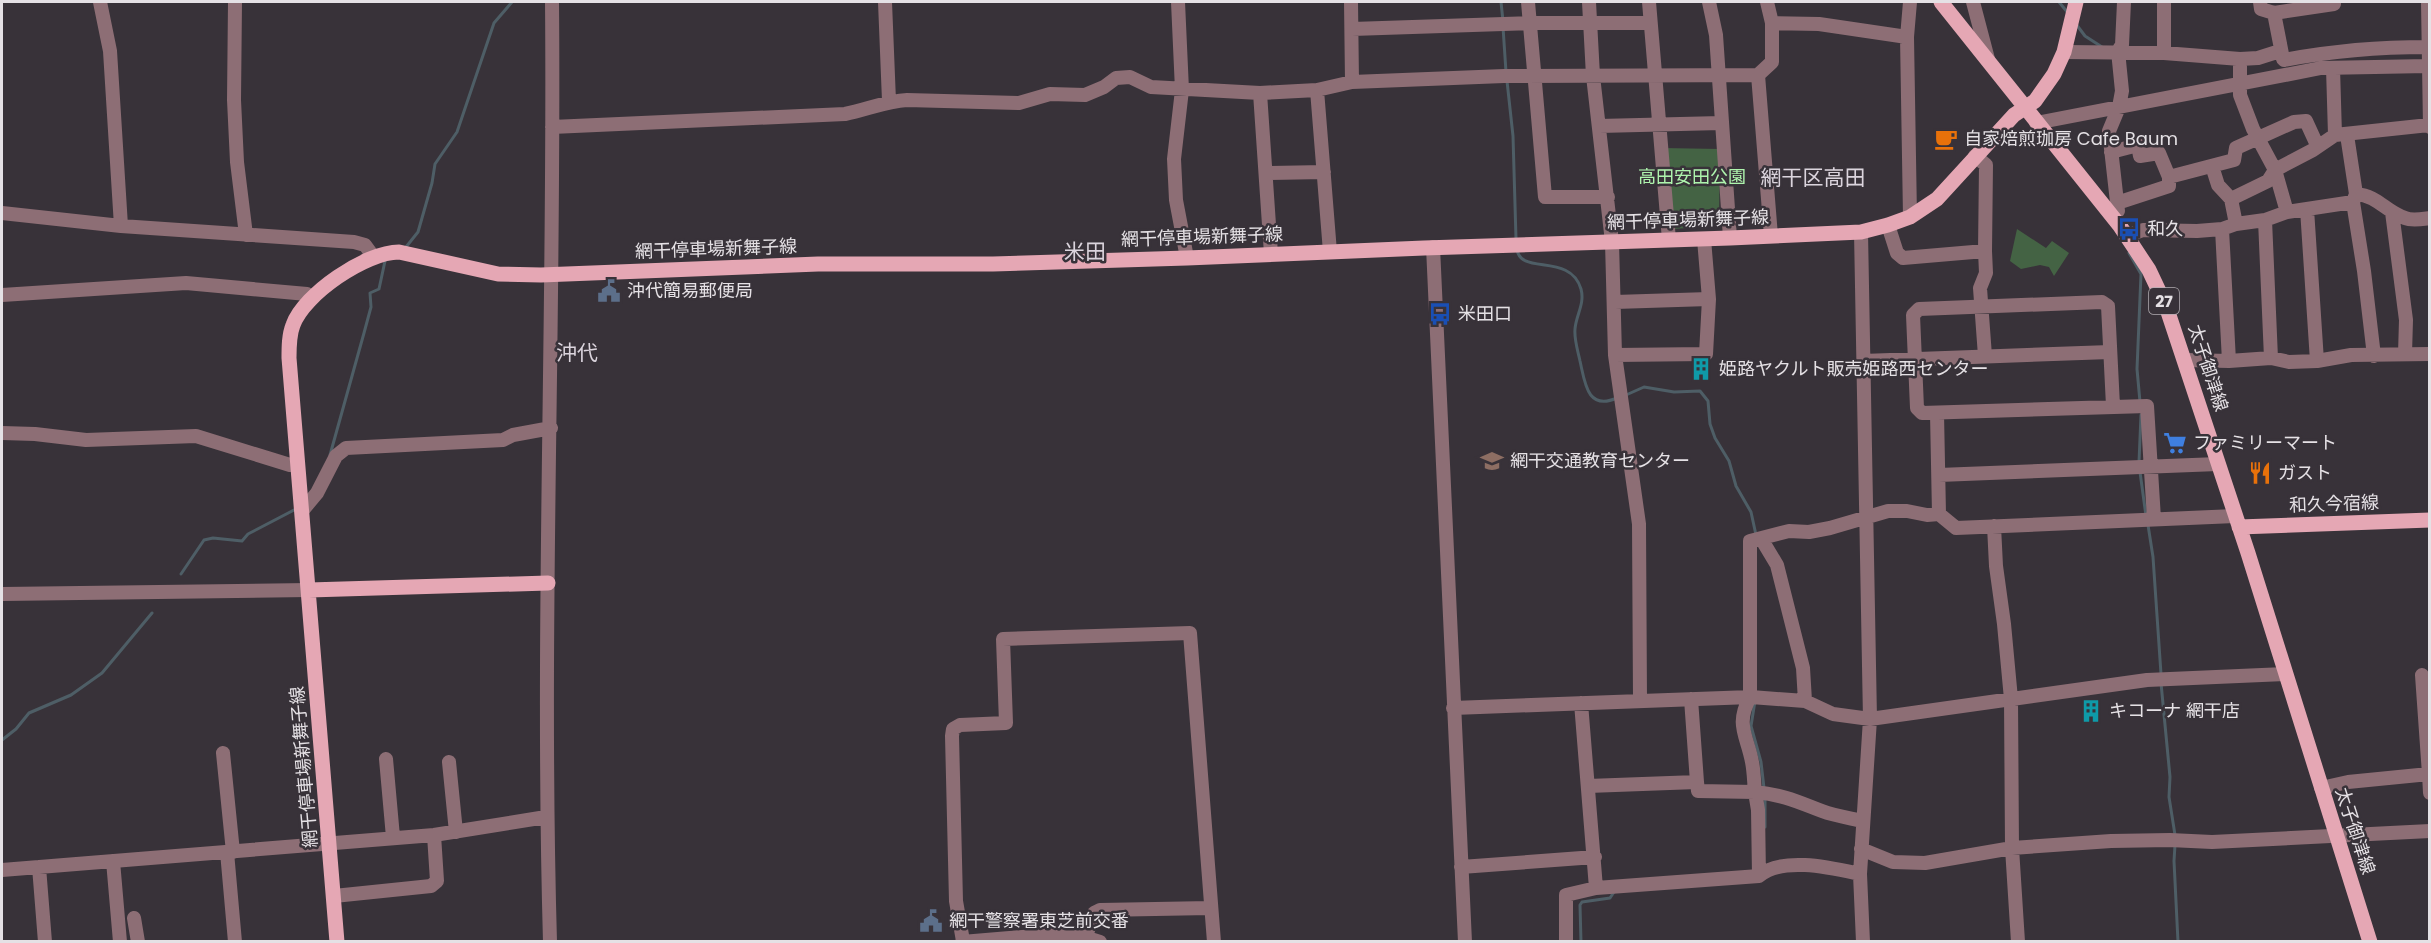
<svg xmlns="http://www.w3.org/2000/svg" width="2431" height="943" font-family="Poppins,'Noto Sans JP',sans-serif">
	<style>
		.green { fill: #446344 }
		.lines { fill: none; stroke-linecap: round; stroke-linejoin: round }
		.stream { stroke: #4e5e66; stroke-width: 3 }
		.minor { stroke: #8d6e75; stroke-width: 14 }
		.major { stroke: #e5a7b4; stroke-width: 15 }
		.labels { text-anchor: middle; stroke-width: 5; stroke-linejoin: round; paint-order: stroke }
		.shield { fill: #383239; stroke: #b1acb1; stroke-width: 1.5 }
		.shield-label { font-size: 16px; font-weight: bold; fill: #e5e1e5 }
		.poi-label { font-size: 18px; fill: #e5e1e5; stroke: #383239; text-anchor: start }
		.park-label { font-size: 18px; fill: #aef4ad; stroke: #383239 }
		.street-label { font-size: 18px; fill: #e5e1e5; stroke: #383239 }
		.quarter-label { font-size: 21px; fill: #dbd4dd; stroke: #383239 }
	</style>
	<rect width="100%" height="100%" fill="#383239"/>
	<!-- green -->
	<path class="green" d="M1662 148 1720 149 1719 221 1716 226 1673 229Z
		M2017 229 2046 248 2052 241 2069 253 2054 276 2049 267 2040 265 2021 269 2010 261Z"/>
	<g class="lines">
		<!-- stream -->
		<path class="stream" d="M1501 2 1503 21
			M2059 2 2068 13
			M2076 24 2085 36 2102 47
			M1503 27 1506 72
			M1507 81 1513 136 1516 239
			M406 247 418 232 432 183 435 164 457 132 494 23 512 2
			M1517 249C1520 276 1570 252 1581 289 1585 304 1576 315 1575 329 1574 340 1578 351 1580 361 1585 383 1587 411 1617 398
			M2129 253 2141 274 2137 369 2140 402
			M1626 395 1644 387 1674 392 1700 391 1708 401 1710 424 1715 438 1729 461 1736 486 1751 512 1756 535
			M330 455 364 333 371 307 370 293 379 289 385 261
			M2139 462 2141 415
			M2140 472 2146 516
			M2148 525 2153 557 2161 674
			M181 574 204 540 213 538 242 541 248 534 296 509
			M2161 683 2170 777 2169 797 2175 835
			M1755 701 1751 726 1761 762 1764 788
			M2 740 16 729 29 713 71 695 102 673 152 613
			M1765 798V827
			M2175 845 2174 861 2178 942
			M1581 942 1580 905 1582 902 1610 898 1614 892"/>
		<!-- minor -->
		<path class="minor" d="M100 2 110 51 121 226
			M235 2 234 100 237 162 246 235
			M885 2 889 101
			M1178 2 1182 90 1174 159 1176 200 1187 258
			M1351 2 1352 82
			M1528 2 1545 197H1608
			M1589 2 1593 76 1612 242 1615 355 1706 354 1709 299 1704 239
			M1649 2 1669 240
			M1709 2 1716 35 1730 238
			M1767 2 1772 23
			M1910 2 1907 37 1910 217
			M1973 2 1988 59
			M2260 2 2261 9 2274 13 2283 59
			M2428 2 2430 127
			M2274 13 2334 4V2
			M1352 29 1530 23H1649
			M2064 52 2164 53 2240 59 2258 58 2280 51
			M2164 53V2
			M2240 59V95L2253 129 2275 170 2287 212
			M2284 60C2331 51 2380 47 2428 47
			M2333 68 2335 135
			M1758 75 1771 236
			M1317 90 1330 252
			M1260 93 1271 254
			M2036 123 2321 68 2428 66
			M1599 126 1721 123
			M552 127 845 114C866 110 886 101 907 100L1019 103 1050 94 1085 95 1104 87 1116 78 1130 77 1151 87 1260 93 1317 90 1352 82 1504 76 1758 75 1772 62V23L1819 24 1907 37
			M2347 135 2356 194
			M2111 152 2138 145 2140 156 2159 153 2169 177
			M1975 156 1986 165 1985 251
			M2212 166 2218 185 2231 199 2236 224
			M1266 173 1324 172
			M2231 199 2268 181 2275 170 2313 150 2335 135 2429 125
			M2353 202 2364 271 2374 356
			M2117 203 2169 186V177L2234 160 2236 148 2294 122 2306 121 2317 145
			M2307 209 2317 361
			M2118 211 2109 131 2119 107 2122 91 2118 51 2122 45 2124 2
			M2392 212 2406 320 2405 354
			M2 213 121 226 354 242 365 245 373 256
			M2265 220 2271 358
			M1888 225 1897 253 1903 258 1985 251 1986 273 1980 288 1985 356
			M2222 229 2229 361
			M1861 232 1870 719 1860 874 1863 942
			M2127 236 2143 230 2197 231 2222 229 2236 224 2265 220 2287 212 2353 202 2356 194C2379 196 2384 211 2405 218 2412 221 2422 219 2430 218
			M1433 247 1465 942
			M2 295 186 283 307 294 312 298
			M1615 302 1709 299
			M1615 355 1639 524 1640 700
			M2185 360 2229 361 2271 358 2289 362 2317 361 2351 355 2430 354
			M1863 361 2110 352
			M2113 406 2108 306 2102 302 1919 309 1913 315 1917 408 1922 413 2147 406 2154 519
			M1937 413 1939 514
			M2 433 35 434 86 440 196 436 290 465 298 464
			M1939 475 2218 464
			M302 511 317 493 336 456 346 448 503 440 513 435 551 428
			M1994 526 1996 566 2004 624 2011 699 2012 848 2018 942
			M1762 540 1777 565 1803 668 1805 701
			M2 594 309 590
			M2422 675 2429 774
			M1581 703 1596 888
			M1453 708 1751 697 1805 701 1833 714 1870 719 2147 680 2285 674
			M223 753 233 852
			M386 759 393 837
			M449 762 456 832
			M1697 782 1698 791 1755 792C1754 782 1754 772 1752 762 1747 735 1735 725 1750 697V541L1789 531 1809 532 1830 528 1888 511H1907L1927 515 1939 514 1956 528 2235 516
			M1588 786 1697 782 1691 699
			M2321 788 2348 782 2429 774 2430 793
			M1861 849 1893 862 1925 863 2012 848 2111 841 2170 840 2212 842 2430 831
			M227 852 235 942
			M113 861 120 942
			M39 867 45 942
			M1461 867 1595 857
			M2 870 434 835 546 817
			M1759 876 1758 810 1755 792C1784 795 1796 801 1822 811 1835 816 1850 818 1863 821
			M334 896 431 886 437 881 434 835
			M134 918 138 942
			M1086 936 1094 913 1100 910 1210 908
			M963 941 956 901 952 736 953 729 960 725 1006 723 1003 639 1190 633 1214 942
			M550 942C541 628 555 315 552 2
			M962 942 1071 933 1100 942
			M1566 942V895L1596 888 1759 876C1782 856 1832 868 1860 874"/>
		<!-- major -->
		<path class="major" d="M1941 2 2120 226 2149 270 2166 306 2248 553 2370 942
			M2239 527 2430 520
			M309 590 548 583
			M337 942 289 358C289 347 289 335 293 325 304 294 366 252 399 252L498 274 541 275 818 264H993L1187 258 1424 248 1730 238 1861 232 1888 225 1910 217 1937 199 2014 115 2035 101 2054 74 2064 52 2076 2"/>
	</g>
	<!-- icons -->
	<defs>
		<g id="cafe-bare" transform="scale(1.8)"><path d="M-5.5-4.5H6V0H3Q3 3.5 0 3.5H-2.5Q-5.5 3.5-5.5 0ZM3-3.2v2h1.7v-2ZM-6 4.5H4V6H-6Z" fill="#e8710a" stroke="#383239" stroke-width="2.5" paint-order="stroke"/></g>
		<g id="bus-bare" transform="scale(1.8)"><path d="M-5-6H5V4H4V6H2V4H-2V6H-4V4H-5ZM-3.5-4V0h7V-4ZM-3.5 1.2v1.5H-2V1.2ZM2 1.2v1.5H3.5V1.2Z" fill="#1a4fb4" stroke="#383239" stroke-width="2.5" paint-order="stroke"/></g>
		<g id="civic-bare" transform="scale(1.8)"><path d="M-.6-6.5H3V-4.5H.6V-3L4-1V1h2V6H-6V1h2V-1L-.6-3ZM-1.2 2.5V6h2.4V2.5Z" fill="#5c6f8a" stroke="#383239" stroke-width="2.5" paint-order="stroke"/></g>
		<g id="building-bare" transform="scale(1.8)"><path d="M-4-6H4V6H1V3H-1V6H-4ZM-2.5-4.3h1.7v1.8h-1.7ZM.8-4.3h1.7v1.8H.8ZM-2.5-1h1.7V.8h-1.7ZM.8-1h1.7V.8H.8Z" fill="#0f9aa8" stroke="#383239" stroke-width="2.5" paint-order="stroke"/></g>
		<g id="supermarket-bare" transform="scale(1.8)"><path d="M-6-5.5h2.5l.6 2H6L4.5 2H-2.5L-4.4-4H-6ZM-1.5 3.2a1.3 1.3 0 1 0 .1 0ZM3 3.2a1.3 1.3 0 1 0 .1 0Z" fill="#3f7fe0" stroke="#383239" stroke-width="2.5" paint-order="stroke"/></g>
		<g id="school-bare" transform="scale(1.8)"><path d="M0-5L7-2L0 1L-7-2ZM-4 1L0 2.5L4 1V4Q0 6-4 4Z" fill="#8d6e63" stroke="#383239" stroke-width="2.5" paint-order="stroke"/></g>
		<g id="restaurant-bare" transform="scale(1.8)"><path d="M-5-6h1v4h1v-4h1v4h1v-4h1v5L-1.5 .5V6h-2V.5L-5-1ZM5-6V6H3V1.5H1.5Q1.5-4 5-6Z" fill="#e8710a" stroke="#383239" stroke-width="2.5" paint-order="stroke"/></g>
	</defs>
	<g fill-rule="evenodd">
		<use href="#cafe-bare" x="1946" y="139"/>
		<use href="#bus-bare" x="2129" y="229"/>
		<use href="#civic-bare" x="609" y="291"/>
		<use href="#bus-bare" x="1440" y="314"/>
		<use href="#building-bare" x="1701" y="369"/>
		<use href="#supermarket-bare" x="2175" y="443"/>
		<use href="#school-bare" x="1492" y="461"/>
		<use href="#restaurant-bare" x="2260" y="473"/>
		<use href="#building-bare" x="2091" y="711"/>
		<use href="#civic-bare" x="931" y="921"/>
	</g>
	<g class="labels">
		<!-- shield labels -->
		<rect class="shield" x="2149" y="288" width="30" height="26" rx="4.5"/>
		<g class="shield-label">
			<text x="2164" y="307">27</text>
		</g>
		<!-- poi labels -->
		<g class="poi-label">
			<text x="1964" y="145">自家焙煎珈房 Cafe Baum</text>
			<text x="2147" y="235">和久</text>
			<text x="627" y="297">沖代簡易郵便局</text>
			<text x="1458" y="320">米田口</text>
			<text x="1719" y="375">姫路ヤクルト販売姫路西センター</text>
			<text x="2193" y="449">ファミリーマート</text>
			<text x="1510" y="467">網干交通教育センター</text>
			<text x="2278" y="479">ガスト</text>
			<text x="2109" y="717">キコーナ 網干店</text>
			<text x="949" y="927">網干警察署東芝前交番</text>
		</g>
		<!-- park labels -->
		<g class="park-label">
			<text x="1692" y="183">高田安田公園</text>
		</g>
		<!-- street labels -->
		<g class="street-label">
			<text transform="translate(1688 220) rotate(-2)" y="6">網干停車場新舞子線</text>
			<text transform="translate(1202 237) rotate(-2)" y="6">網干停車場新舞子線</text>
			<text transform="translate(716 249) rotate(-2)" y="6">網干停車場新舞子線</text>
			<text transform="translate(2208 368) rotate(72)" y="6">太子御津線</text>
			<text transform="translate(2334 504) rotate(-2)" y="6">和久今宿線</text>
			<text transform="translate(304 767) rotate(-95)" y="6">網干停車場新舞子線</text>
			<text transform="translate(2355 831) rotate(72)" y="6">太子御津線</text>
		</g>
		<!-- quarter labels -->
		<g class="quarter-label">
			<text x="1813" y="185">網干区高田</text>
			<text x="1085" y="259">米田</text>
			<text x="577" y="360">沖代</text>
		</g>
	</g>
	<!-- border -->
	<rect width="2431" height="943" fill="none" stroke="#e5e1e5" stroke-width="6"/>
</svg>
